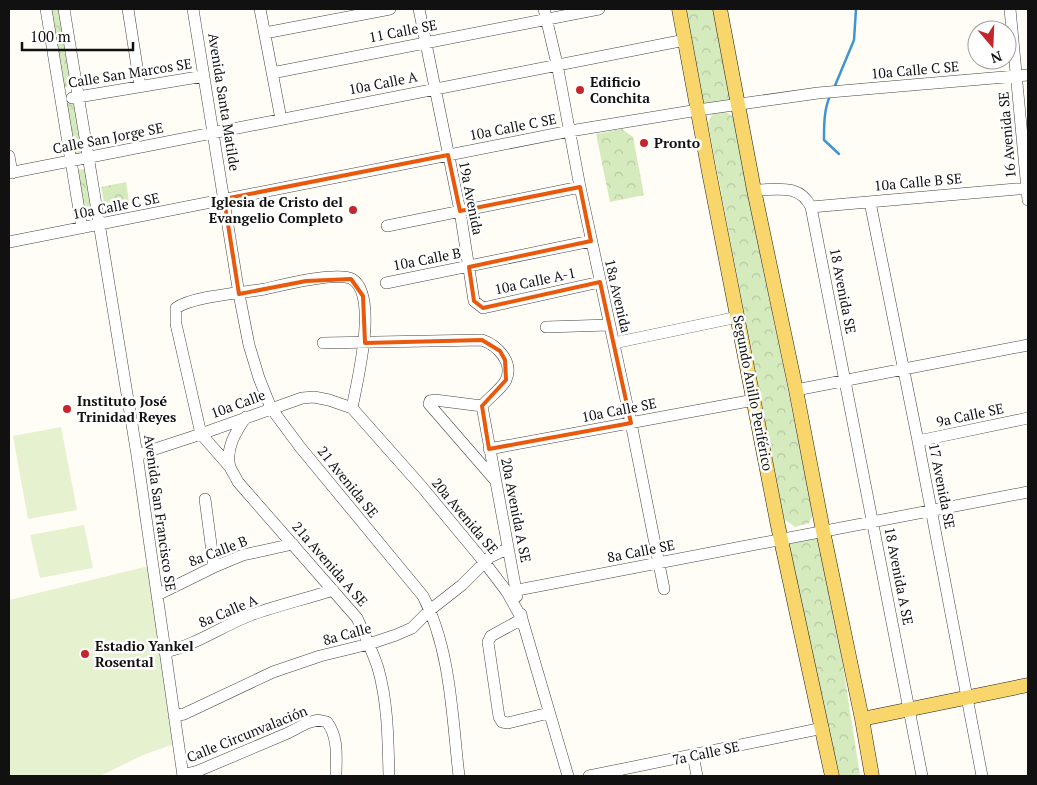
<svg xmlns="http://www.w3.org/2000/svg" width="1037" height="785" font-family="'PT Serif',serif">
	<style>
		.park { fill: url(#park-crowns) }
		.pitch { fill: #e6f2cf }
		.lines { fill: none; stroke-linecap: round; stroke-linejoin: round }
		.stream { stroke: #3f96cf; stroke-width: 2.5 }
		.minor-casing { stroke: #444; stroke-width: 12 }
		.major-casing { stroke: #222; stroke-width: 15 }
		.minor { stroke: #fff; stroke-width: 11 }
		.major { stroke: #f9d66b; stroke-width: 14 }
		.marked { fill: none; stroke: #e8590c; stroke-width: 4; stroke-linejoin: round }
		.poi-dot { fill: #c4262e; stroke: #fff; stroke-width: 2 }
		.labels { text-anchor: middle; stroke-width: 5; stroke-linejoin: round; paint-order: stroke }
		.street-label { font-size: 14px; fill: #111; stroke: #fff }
		.poi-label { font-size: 14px; font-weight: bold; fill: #111; stroke: #fff; text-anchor: start }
	</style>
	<defs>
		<pattern id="park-crowns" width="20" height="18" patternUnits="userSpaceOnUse" patternTransform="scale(1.25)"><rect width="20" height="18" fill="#d5ebbd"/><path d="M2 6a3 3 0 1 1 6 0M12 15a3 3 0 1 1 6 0" fill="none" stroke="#b6c8a1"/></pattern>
	</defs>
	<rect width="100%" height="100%" fill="#fffdf5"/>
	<!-- park -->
	<path class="park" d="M49 9H60L73 86 62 88Z
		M680 9H719L737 99 700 106Z
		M76 102 84 153 73 155 65 104Z
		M725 111 733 117 813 514 809 523 795 527 784 519 708 124 712 114Z
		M622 129 633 137 644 195 610 202 596 134Z
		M85 169 92 214 83 215 76 170Z
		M126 182 130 209 106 213 101 187Z
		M823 536 860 776H835L787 542Z"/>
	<!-- pitch -->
	<path class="pitch" d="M61 427 77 510 28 519 13 436Z
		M84 525 93 568 40 578 30 535Z
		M149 566 174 744 143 755 100 776H9V600Z"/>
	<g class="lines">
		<!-- stream -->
		<path class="stream" d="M834 88 854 40 856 9
			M830 96C824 109 824 125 824 140L839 154"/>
		<!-- minor casing -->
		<g class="minor-casing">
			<path id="minor" d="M46 9 82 228
				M64 9 137 455 183 776
				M128 9 140 86
				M193 9 239 294 249 345 259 378 271 408 300 447 423 596C451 650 452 717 459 776
				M260 9 281 119
				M419 9 460 211 474 301 483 308 600 282
				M544 9 557 64 580 187 631 423 664 589
				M1010 9 1028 200
				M265 33 390 9
				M272 73 599 9
				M72 98 204 76
				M9 156 12 173
				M9 173 685 40
				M754 190C777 190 799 183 811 207L922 776
				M870 202 918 441 982 776
				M811 207 1028 188
				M387 226 580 187
				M9 242 570 131 698 110 818 93 1028 75
				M386 283 591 241
				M546 327 609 325
				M323 343 482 340C497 345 514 362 506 380 501 390 488 398 482 406
				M614 343 738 317
				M796 390 1028 345
				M482 406 517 596
				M482 406 435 400 430 401 429 404 494 479
				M246 417C236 431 225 449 230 467 232 472 236 477 238 482L357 618C364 634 372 650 378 668 388 703 388 740 389 776
				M918 441 1028 418
				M489 449 754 400
				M137 455 201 434 302 398 314 397 329 400 352 408 422 487 485 563 507 592 522 619 568 776
				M230 467 201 434 176 324V308C193 296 242 293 265 289 282 285 338 271 352 279 379 295 357 382 352 408
				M205 499 214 567
				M507 592 1028 492
				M157 595 214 567 243 555 293 544
				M521 614 522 619 491 636 488 642 499 717 502 722 508 723 549 713
				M165 652C196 645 222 626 251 615 278 605 306 599 333 590
				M174 716 184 714 273 672 320 656 369 644 396 635 412 628 430 610 462 585 490 557 507 549
				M693 755 697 776
				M183 775 198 771 288 733 307 723 318 720 327 722C339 738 336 758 336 776
				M589 776 823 728"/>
		</g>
		<!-- major casing -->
		<g class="major-casing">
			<path id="major" d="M679 9 709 172 778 526 832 776
				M720 9 754 190 796 390 823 531 862 719 872 776
				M862 719 1028 685"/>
		</g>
		<!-- minor -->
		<use href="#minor" class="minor"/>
		<!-- major -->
		<use href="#major" class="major"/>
	</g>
	<!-- marked area -->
	<path class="marked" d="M448 155 460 211 580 187 591 241 469 267 474 301 483 308 600 282 631 423 489 449 482 406 506 380 505 360 500 351 482 340 365 343 363 296 351 279 306 281 239 294 224 199Z"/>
	<!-- markers -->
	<g class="poi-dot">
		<circle cx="580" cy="90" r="5"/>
		<circle cx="644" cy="143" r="5"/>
		<circle cx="353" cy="210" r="5"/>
		<circle cx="67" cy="409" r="5"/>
		<circle cx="85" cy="654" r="5"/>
	</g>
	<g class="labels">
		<!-- street labels -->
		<g class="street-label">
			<text transform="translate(403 31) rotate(-11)" y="5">11 Calle SE</text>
			<text transform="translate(915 70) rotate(-5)" y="5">10a Calle C SE</text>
			<text transform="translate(130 73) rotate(-9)" y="5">Calle San Marcos SE</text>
			<text transform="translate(383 83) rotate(-11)" y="5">10a Calle A</text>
			<text transform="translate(224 102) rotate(81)" y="5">Avenida Santa Matilde</text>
			<text transform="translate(513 127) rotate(-11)" y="5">10a Calle C SE</text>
			<text transform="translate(1007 135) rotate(-95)" y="5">16 Avenida SE</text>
			<text transform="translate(108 138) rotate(-11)" y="5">Calle San Jorge SE</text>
			<text transform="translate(918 182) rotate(-5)" y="5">10a Calle B SE</text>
			<text transform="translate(471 198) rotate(79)" y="5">19a Avenida</text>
			<text transform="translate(116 206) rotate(-11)" y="5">10a Calle C SE</text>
			<text transform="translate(427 259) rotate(-11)" y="5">10a Calle B</text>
			<text transform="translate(535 281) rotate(-12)" y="5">10a Calle A-1</text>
			<text transform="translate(843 291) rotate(79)" y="5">18 Avenida SE</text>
			<text transform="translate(618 296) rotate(77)" y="5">18a Avenida</text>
			<text transform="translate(753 393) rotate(79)" y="5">Segundo Anillo Periférico</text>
			<text transform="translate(238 404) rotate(-20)" y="5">10a Calle</text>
			<text transform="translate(619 410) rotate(-11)" y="5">10a Calle SE</text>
			<text transform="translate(970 415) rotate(-12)" y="5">9a Calle SE</text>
			<text transform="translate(348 482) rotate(51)" y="5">21 Avenida SE</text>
			<text transform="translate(942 486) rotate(79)" y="5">17 Avenida SE</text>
			<text transform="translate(516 510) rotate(79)" y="5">20a Avenida A SE</text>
			<text transform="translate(160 513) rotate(82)" y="5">Avenida San Francisco SE</text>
			<text transform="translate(465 516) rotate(50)" y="5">20a Avenida SE</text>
			<text transform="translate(218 551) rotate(-21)" y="5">8a Calle B</text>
			<text transform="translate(641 551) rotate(-11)" y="5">8a Calle SE</text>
			<text transform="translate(330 564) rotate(49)" y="5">21a Avenida A SE</text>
			<text transform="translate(899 576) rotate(79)" y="5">18 Avenida A SE</text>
			<text transform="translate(228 611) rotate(-23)" y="5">8a Calle A</text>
			<text transform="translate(347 634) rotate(-15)" y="5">8a Calle</text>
			<text transform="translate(247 734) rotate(-22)" y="5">Calle Circunvalación</text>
			<text transform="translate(706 753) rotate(-12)" y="5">7a Calle SE</text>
		</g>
		<!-- poi labels -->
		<g class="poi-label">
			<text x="590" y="87">Edificio<tspan x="590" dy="16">Conchita</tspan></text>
			<text x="654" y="148">Pronto</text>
			<text x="343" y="207" text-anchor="end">Iglesia de Cristo del<tspan x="343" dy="16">Evangelio Completo</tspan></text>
			<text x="77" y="406">Instituto José<tspan x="77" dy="16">Trinidad Reyes</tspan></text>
			<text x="95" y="651">Estadio Yankel<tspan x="95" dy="16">Rosental</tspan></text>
		</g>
	</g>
	<!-- border -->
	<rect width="1037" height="785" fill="none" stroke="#111111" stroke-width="20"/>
	<!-- north arrow -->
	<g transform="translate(992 45) rotate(161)"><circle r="24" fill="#ffffff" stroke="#a0a0a0"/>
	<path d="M0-4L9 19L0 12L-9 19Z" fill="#c4262e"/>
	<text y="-8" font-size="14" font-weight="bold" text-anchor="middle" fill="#111111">N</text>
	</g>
	<!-- scale -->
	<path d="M22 42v8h111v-8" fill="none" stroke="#111111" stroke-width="2.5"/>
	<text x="30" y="42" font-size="15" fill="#111111" stroke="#ffffff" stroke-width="4" paint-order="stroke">100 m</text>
</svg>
